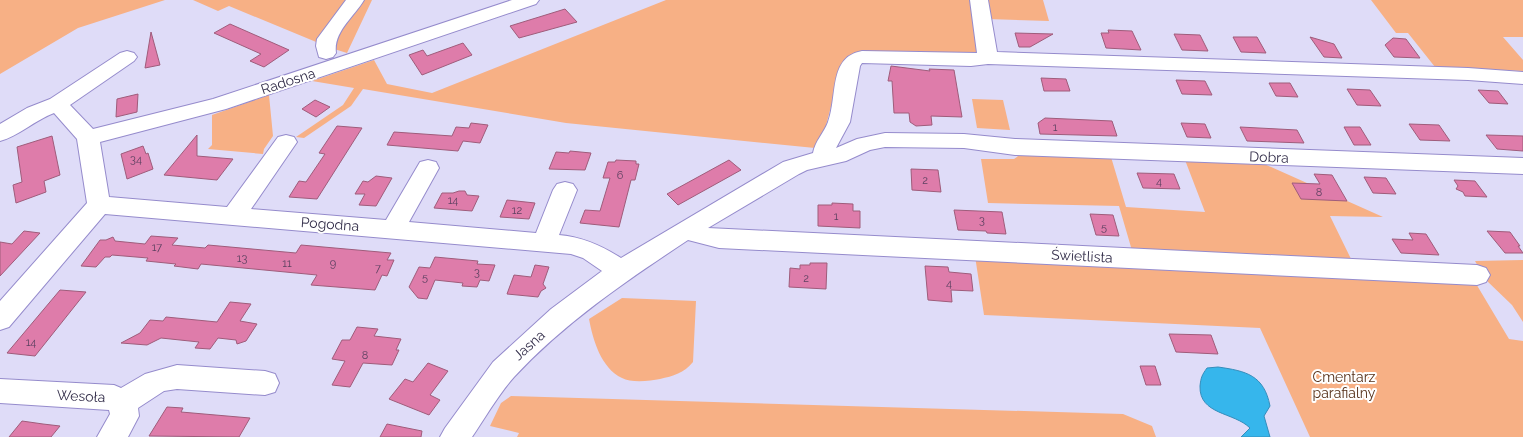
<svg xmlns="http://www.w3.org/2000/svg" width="1523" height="437" font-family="Raleway,sans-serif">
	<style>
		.green { fill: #f7b085 }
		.water { fill: #36b6ec; stroke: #358dbb }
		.building { fill: #de7caa; stroke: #9f5c7b }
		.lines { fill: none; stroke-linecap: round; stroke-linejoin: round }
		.minor-casing { stroke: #958bcc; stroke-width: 2 }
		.minor { fill: #fff; fill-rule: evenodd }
		.labels { text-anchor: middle; stroke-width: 4; stroke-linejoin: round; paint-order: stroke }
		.number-label { font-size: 11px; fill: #5d4161 }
		.street-label { font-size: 14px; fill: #322d49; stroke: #fff }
		.park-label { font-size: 14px; fill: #553019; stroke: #fff }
	</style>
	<rect width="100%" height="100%" fill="#dfdcf8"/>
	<!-- green -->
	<path class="green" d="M0 0H165L78 28 0 74Z
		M193 0H349L321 44 229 6 218 11Z
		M360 0H372L347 53 331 48 335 37Z
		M666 0H974L982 46 976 55 880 54 842 65 825 129 815 148 566 123 363 89 351 106 304 138 296 137 343 105 354 88 312 81 374 60 387 84 432 93Z
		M983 0H1043L1049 21 987 19Z
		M1371 0H1523V37H1503L1523 60V71L1435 67 1408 33H1396Z
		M269 95 273 136 264 149 263 154 208 149 212 145V115Z
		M972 99 1003 100 1010 130 977 128Z
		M1021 154 1111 157 1126 207 1205 212 1185 160 1262 163 1383 217 1330 216 1353 263 1133 254 1119 206 988 203 981 159H1014Z
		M975 256 1475 282 1509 339 1523 341V437H1310L1260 328 984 315Z
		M1523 260V322L1512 305 1486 280 1475 261Z
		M622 298 696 301 693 362C684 373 673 376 660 379 650 381 631 383 622 378 601 368 593 340 589 319Z
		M511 396 1123 414 1152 426 1156 437H517L519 433 490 426 501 403Z"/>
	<!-- water -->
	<path class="water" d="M1218 367C1246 371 1264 375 1270 406L1264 416 1270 437H1241L1250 428C1234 412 1199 415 1200 386 1201 377 1202 375 1207 368Z"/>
	<!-- building -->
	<path class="building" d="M565 9 577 22 519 38 510 26Z
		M230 24 289 50 264 67 250 61 261 54 214 33Z
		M1108 30 1132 31 1141 50 1106 48 1101 33H1109Z
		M151 32 160 65 145 68Z
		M1015 33 1053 34 1030 47H1019Z
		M1174 34 1200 35 1208 51 1182 50Z
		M1233 37H1257L1266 53 1241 52Z
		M1310 37 1334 44 1342 58 1324 57Z
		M1393 38 1406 39 1420 58 1394 57 1385 45Z
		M463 43 472 55 422 75 409 55 423 50 427 56Z
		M891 66 930 71 929 69 954 70 962 117 931 116 932 125 916 126 910 122 909 113H894L892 81H888Z
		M1041 78 1066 79 1070 91H1044Z
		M1176 80 1205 81 1212 95 1182 94Z
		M1269 83H1290L1298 97 1276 96Z
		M1347 89 1370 90 1381 106 1357 105Z
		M1478 90 1498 91 1508 104 1489 103Z
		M138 94 137 112 116 117 117 99Z
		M315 100 330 107 316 117 302 109Z
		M1045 118 1112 121 1117 136 1040 134 1038 123Z
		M471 123 488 125 480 143 463 141 458 151 387 145 394 132 452 136 456 127 469 128Z
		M1181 123 1205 124 1211 138 1187 137Z
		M1409 124 1439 125 1450 141 1420 140Z
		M337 126 362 128 317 199 289 197 299 181 306 182 325 154 319 153Z
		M1240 127 1297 130 1304 143 1247 141Z
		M1344 127H1360L1371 145H1354Z
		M197 135V156L233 159 217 180 164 175Z
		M1486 135 1523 136V151L1497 149Z
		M52 136 60 175 44 181 46 192 16 203 13 185 22 182 17 147Z
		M143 146 146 154 148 153 153 169 127 179 121 154Z
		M570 151 591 153 585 170 549 169 556 152 569 153Z
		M616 160 636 161V164H639L635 180H631L619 227 580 223 585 210 600 211 610 178H603L608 162H615Z
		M729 160 741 170 678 205 667 194Z
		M911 169 938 170 941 192 912 190Z
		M1137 173 1174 174 1180 189 1143 188Z
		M1314 174 1332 175 1347 201 1301 199 1292 183 1320 184Z
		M376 176 392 178 376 206 359 205 365 194H355L363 181 368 182Z
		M1364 177 1386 178 1396 194 1373 193Z
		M1454 180 1475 181 1487 197 1465 196 1463 192 1456 189 1458 186Z
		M459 191H465L467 195 479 196 472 211 434 208 442 193H453Z
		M507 200 535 203 529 219 500 217Z
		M832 203 853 204V211H860V228L818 226V205H832Z
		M954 210 1002 212 1006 234 987 233 986 231 958 230Z
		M1090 214 1113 215 1119 236 1096 235Z
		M24 231 40 233 0 276V242L12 244Z
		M1487 231 1510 232 1520 246H1518L1523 253H1505Z
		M1409 233 1426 234 1439 255 1401 253 1392 239 1413 240Z
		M151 236 178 238 172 245 205 248 208 245 296 253 301 245 391 253 387 260H394L387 276 382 275 375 290 311 285 317 275 201 264 198 269 174 266 176 264 146 261 148 258 112 255 110 257H105L96 267 81 266 100 240H106L113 237 115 241 145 244Z
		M435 257 478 261 477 264 495 265 489 281 480 280 477 287 462 286 463 283 435 280 427 299 418 298 409 287 419 267 430 268Z
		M810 263H827L826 289 789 287 790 268 800 269V265H810Z
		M535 265 549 267 543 284 546 288 541 291 538 297 507 294 514 275 531 277Z
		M925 266 948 267 949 272 971 274 973 291 951 290 952 302 928 300Z
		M60 290 86 292 35 356 7 353Z
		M230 302 251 304 240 321 257 324 246 341 237 344 236 340 218 338 210 349 195 348 199 342 161 338 147 345 121 343 140 333 150 320 163 321 166 317 217 322Z
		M357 327 378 329 374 336 401 339 396 350H399L392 365 363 363 350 387 332 385 345 361 332 359 342 340H350Z
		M1169 334 1211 335 1218 354 1176 352Z
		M428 363 448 371 430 395 440 400 429 415 389 399 405 379 413 382Z
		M1140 366H1155L1161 385H1146Z
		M167 407 183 408 181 412 250 418 239 437 149 436Z
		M22 421 43 424 60 426 51 437H9Z
		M387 424 422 431 421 437H380Z"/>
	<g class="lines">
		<!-- minor casing -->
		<g class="minor-casing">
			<path id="minor" d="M346 0H364C354 17 333 32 336 53L333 57 326 59 319 57 316 46 317 39Z
				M512 0H539L536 4 226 109 100 142 109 197 227 207 278 137 286 135 294 137 297 142 251 209 386 220 420 162 428 160 436 162 439 168 409 222 536 233 553 190 557 184 565 182 573 184 577 190 559 235C583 237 602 246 621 258L783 162 813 153C815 141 824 133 828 122 838 96 828 57 862 51L977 53 970 0H988L997 52 1468 68 1523 72V84L1468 80 988 64 971 66 862 63 860 66 850 122 836 148 857 139 885 133 964 134 1015 139 1523 158V174L1015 155 964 148 885 147 870 150 846 161 807 170 799 174 708 228 1477 265 1486 268 1490 275 1486 282 1477 285 719 248 688 240C626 281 564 323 514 377 498 395 485 418 472 437H440L445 428 493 362 551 309 602 271 583 258 571 254 105 214 9 327 0 330V301L87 203 77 139 54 113C35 120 19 136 0 141V124L27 108 50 99 120 53 127 51 134 53 137 57 134 61 70 105 93 129 213 99Z
				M177 365 265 371 275 374 279 383 275 392 265 395 177 389 164 391 138 408 139 416 128 437H97L110 414 109 410 0 403V379L114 385 121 388 145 374Z"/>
		</g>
		<!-- minor -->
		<use href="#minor" class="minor"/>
	</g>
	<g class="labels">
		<!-- number labels -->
		<g class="number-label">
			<text x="1055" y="131">1</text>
			<text x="136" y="163">34</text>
			<text x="620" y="179">6</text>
			<text x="925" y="184">2</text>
			<text x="1159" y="185">4</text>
			<text x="1319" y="196">8</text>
			<text x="453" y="204">14</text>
			<text x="517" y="214">12</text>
			<text x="836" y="220">1</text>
			<text x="982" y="224">3</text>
			<text x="1104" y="231">5</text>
			<text x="157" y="251">17</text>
			<text x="242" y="262">13</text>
			<text x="287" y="267">11</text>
			<text x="333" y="267">9</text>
			<text x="378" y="272">7</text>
			<text x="477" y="276">3</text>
			<text x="425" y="281">5</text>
			<text x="806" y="282">2</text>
			<text x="949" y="287">4</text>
			<text x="31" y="346">14</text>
			<text x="365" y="359">8</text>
		</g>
		<!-- street labels -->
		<g class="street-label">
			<text transform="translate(288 81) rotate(-18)" y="5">Radosna</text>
			<text transform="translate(1269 157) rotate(2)" y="5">Dobra</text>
			<text transform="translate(330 224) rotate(4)" y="5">Pogodna</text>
			<text transform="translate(1082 256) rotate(3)" y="5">Świetlista</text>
			<text transform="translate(529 345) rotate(-42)" y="5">Jasna</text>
			<text transform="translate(81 396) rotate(3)" y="5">Wesoła</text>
		</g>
		<!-- park labels -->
		<g class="park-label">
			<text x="1344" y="382">Cmentarz<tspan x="1344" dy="16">parafialny</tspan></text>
		</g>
	</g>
</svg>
